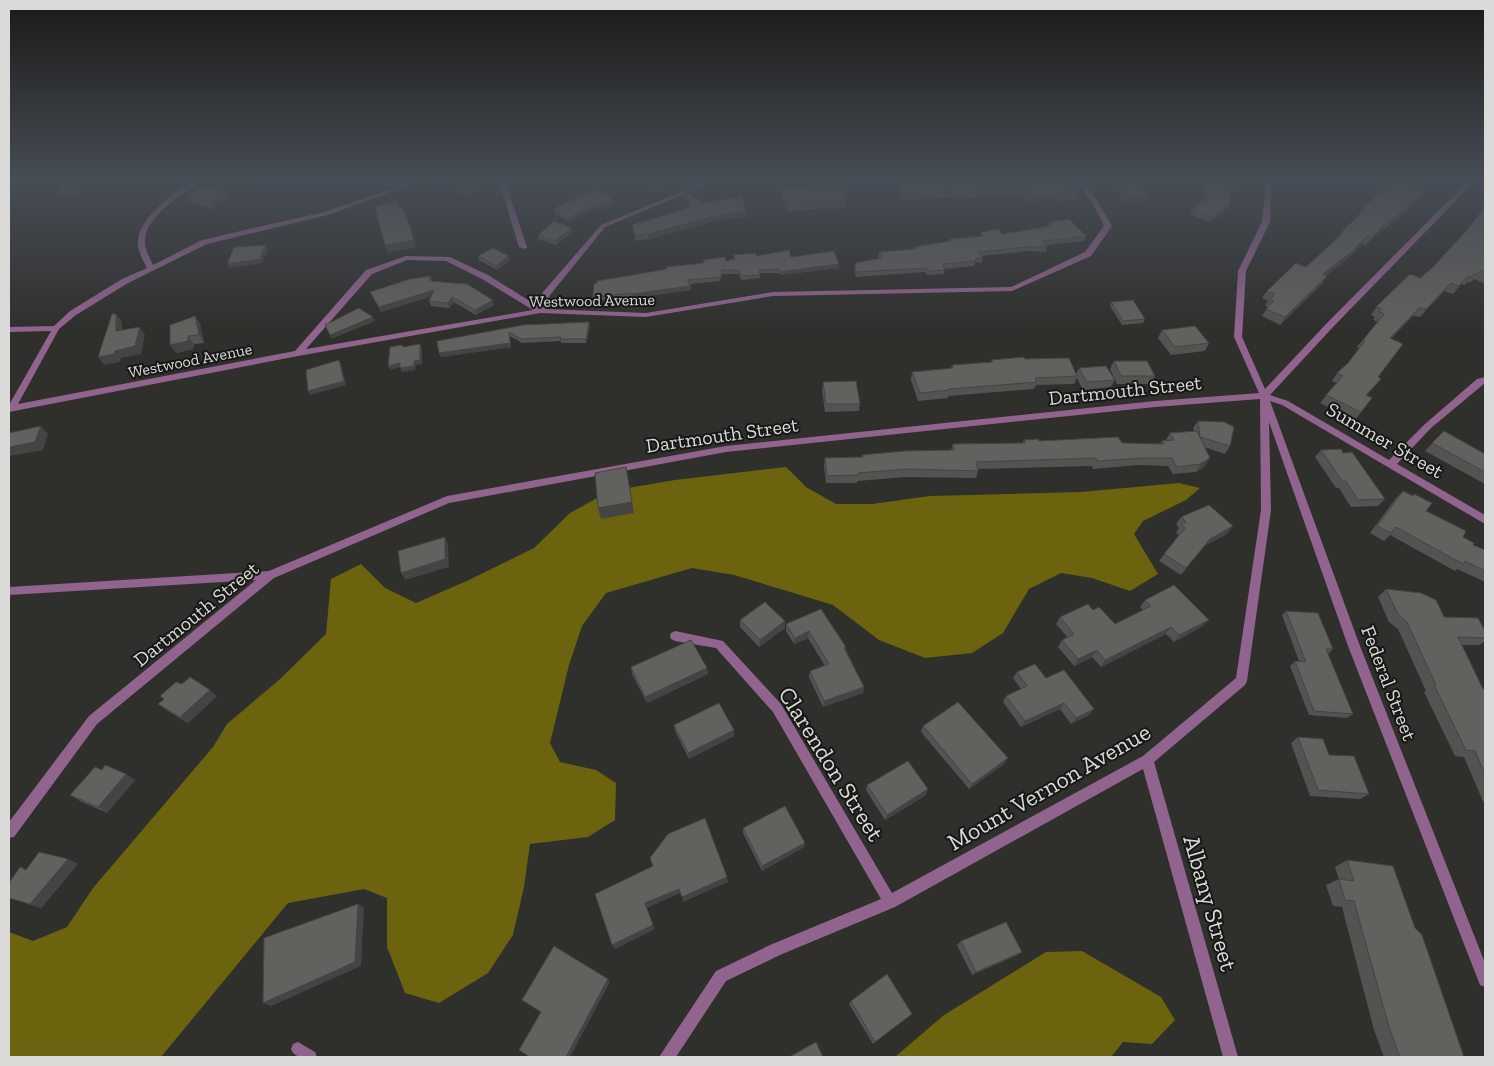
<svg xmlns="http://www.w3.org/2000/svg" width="1494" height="1066" font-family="'Zilla Slab',serif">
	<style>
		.forest { fill: #6b630e }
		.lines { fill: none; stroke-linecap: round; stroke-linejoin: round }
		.minor { fill: #91648e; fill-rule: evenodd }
		.wall { fill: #535351 }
		.shaded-wall { fill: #444442 }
		.building { fill: #61615e; stroke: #444442 }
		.labels { text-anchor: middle; stroke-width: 4; stroke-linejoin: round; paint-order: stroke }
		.far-street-label { font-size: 16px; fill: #dadad8; stroke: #171715 }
		.street-label { font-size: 20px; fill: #dadad8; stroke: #171715 }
		.near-street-label { font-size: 24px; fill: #dadad8; stroke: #171715 }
	</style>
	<rect width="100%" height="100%" fill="#2f2f2c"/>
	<!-- forest -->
	<path class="forest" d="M786 467 806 487 836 504H872L930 496 1081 492 1179 483 1200 488 1186 500 1143 521 1134 534 1158 574 1130 591 1092 578 1061 573 1029 589 1003 633 972 653 925 658 879 640 833 605 734 575 692 568 606 593 582 626 569 665 550 743 560 762 596 770 616 783 615 820 588 837 530 844 524 887 513 935 488 973 439 1003 405 993 387 947V898L364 889 288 903 161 1057H9V932L33 941 67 927 93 888 213 747 227 724 280 679 326 634 331 579 361 564 385 588 416 603 469 580 534 548 570 513 610 491 675 480Z
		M1082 951 1161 997 1175 1020 1152 1044 1123 1042 1111 1057H895L944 1015 1046 952Z"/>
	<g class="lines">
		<!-- minor -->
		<path class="minor" d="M193 181H201C183 195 144 215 145 243 145 250 150 258 153 265L202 240 324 212 394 188 383 181H392L400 185 412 181H422L328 215 207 244 128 283 76 315 59 329 18 404 295 351 366 270 406 256 450 257 488 275 538 306 543 292 601 225 707 181H716L605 227 550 295 545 309 646 313 773 292 1011 287 1085 252 1104 226 1092 202 1077 181H1084L1098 202 1112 226 1091 256 1012 291 773 296 646 317 540 313 298 356 9 412V405L51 331 9 332V327L54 326 70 311 122 279 147 268C143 260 137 250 138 241 139 218 174 192 193 181ZM407 260 446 261 482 279 533 310 306 349 372 274Z
			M499 181H505L527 247 526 249 519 247Z
			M1263 181H1269L1271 193 1270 222 1246 271 1242 337 1265 389 1327 323 1468 181H1475L1333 327 1270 395 1288 401 1389 460 1425 424 1477 379 1485 377V383L1431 428 1397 464 1485 515V524L1282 405 1270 401 1360 646 1485 963V987L1480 985 1478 980 1348 646 1269 422 1271 510 1247 681 1245 685 1154 762 1238 1057H1223L1143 769 895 907 780 955 726 981 676 1057H659L716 971 770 945 881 899 773 712 716 648 675 641 671 639 670 636 671 633 675 631 723 641 781 704 892 893 1143 756 1236 678 1261 510 1260 399 1155 407 726 452 449 503 274 578 97 724 14 837 9 838V822L89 716 256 580 9 595V587L269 571 447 496 726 446 1155 401 1259 393 1234 337 1238 271 1262 222 1265 193Z
			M298 1042 315 1052 317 1057C307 1057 295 1060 291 1049L293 1044Z"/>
	</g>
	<!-- wall -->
	<path class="wall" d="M450 181H480L481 187 464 195 451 185Z
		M648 181H679L656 192 649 187Z
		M1111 181H1139L1148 194 1146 200 1125 203Z
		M1205 181H1236V187L1233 191H1231L1229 205 1226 210 1210 223 1190 214 1192 210 1204 199Z
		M1391 181H1421L1415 189 1424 192 1419 200 1385 229 1383 228 1366 245 1362 244 1345 261 1326 275 1327 276 1322 284 1280 325 1262 316 1268 307 1265 306 1268 301 1262 298 1267 291 1306 267 1338 238 1342 231 1358 217H1357L1362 209Z
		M1018 182 1078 196 1077 199 1058 201 1056 198 1028 202 1017 186Z
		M900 185 1013 190 1011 195 953 199 952 197 901 201 900 189Z
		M781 188 846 201 845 208 830 209 829 208 787 211 781 196Z
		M685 190 702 203 746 211V217L719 220 649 239 636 241 632 225 690 207 685 196Z
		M187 196 229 199 213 209 192 204Z
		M615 201 616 204 598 211 596 209 568 221 554 213 553 209Z
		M1485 207V282L1484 283 1474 279 1470 283 1467 282 1465 285 1461 284 1453 294 1444 291 1420 317 1413 316 1391 339 1378 377 1381 379 1367 395 1372 398 1355 420 1320 403 1337 383 1332 381 1337 373 1348 363 1359 348 1357 347 1378 322 1373 320 1375 317 1371 315 1376 307 1420 278 1432 268 1464 234 1478 215Z
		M1050 222 1086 236 1084 241 1046 245 1047 247 1046 252 1026 251 982 256 983 259 982 263 975 262 974 266 944 269V274L927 275 925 272 856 277 854 268 855 263 879 258 878 256 879 252 914 250V247L949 241 950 239 980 236 981 232 1002 234 1048 226Z
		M571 228 572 232 556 245 538 239V235Z
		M733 255 791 257 839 268 780 275 779 273H760V278L741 280 739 274H722L720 281 690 284 691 290 633 298V297L594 301 593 297 667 269 703 263V260L726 257V261L734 259Z
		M478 256 510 260 497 270 479 260Z
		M430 276 432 281 494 305 476 315 454 302 449 308 431 306 429 301 431 296 381 312 370 292Z
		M1111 302 1145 319 1143 323 1122 325 1110 306Z
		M195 316 200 324 204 343 194 344 193 349 176 353Z
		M523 325 590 326 586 343H561V341L522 343 510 336 511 347 441 357 439 353Z
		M1162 330 1209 343 1205 351 1171 355 1158 338Z
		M1025 359 1076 374 1079 368 1115 380 1111 387 1083 390 1077 378 1074 384 1036 385 1034 389 948 396V398L918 401 911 380 912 372 951 369 952 365 991 362V360Z
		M1114 361 1155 376 1151 384H1117L1110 369Z
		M823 382 860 404 859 411 825 412 822 390Z
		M1198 421 1230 446 1225 454 1204 447 1205 466 1196 472 1173 474 1168 466 1138 465 1093 469 1092 466 978 469V471L976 478 906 477 857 481V483H826L824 466 825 458 862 457V455L951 450 953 444 1022 443 1024 440 1039 441 1160 444 1162 441 1166 440 1170 433 1194 431 1193 428Z
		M1444 431 1485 454V484L1425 451Z
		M1321 450 1343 453 1385 499 1378 506 1351 507 1339 488H1336L1315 457Z
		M1403 491 1412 496 1414 494 1426 511 1473 545 1485 550V582L1457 569 1455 571 1390 535 1384 541 1370 533 1396 498Z
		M1181 517 1227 534 1204 546 1181 575 1159 561 1179 535 1176 533 1179 528 1176 524Z
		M1386 589 1444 617 1485 631V641L1479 645H1462L1483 689H1485V806L1464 757 1455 756 1424 692 1426 691 1398 629 1389 622 1378 597Z
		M1145 600 1203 626 1174 642 1166 634 1101 667 1092 657 1074 666 1058 647 1062 640 1068 638 1056 624 1060 617 1093 610 1115 624 1143 610 1140 607Z
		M821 609 846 650 864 687 863 693 823 707 809 677 810 671 825 666 808 638 794 644 786 631V624Z
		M1286 611 1333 649 1328 654 1353 714 1347 718 1309 715 1290 666 1295 661H1299L1282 615Z
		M740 620 785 628 759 647 740 627Z
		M631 667 707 668 708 674 647 703 632 674Z
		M1017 672 1046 678 1089 715 1071 724 1060 709 1021 727 1003 702 1006 696 1021 689 1013 678Z
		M217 696 188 723 166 710 158 704Z
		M674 725 734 736 689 759 675 731Z
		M923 726 1004 764 969 789 921 732Z
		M1298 737 1329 755 1369 794 1360 799 1310 796 1291 743Z
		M102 770 135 780 107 813 80 801 70 795Z
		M867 785 926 795 885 820 866 790Z
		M743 828 805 843 804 847 762 871 743 833Z
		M68 859 78 864 41 908 9 898V883L26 870Z
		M1347 860 1415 928 1464 1057H1384L1374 1030 1342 907 1333 906 1326 885 1339 879 1335 867Z
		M961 941 1018 955 972 975 957 945Z
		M851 1001 912 1014 873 1044 849 1004Z"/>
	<!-- shaded-wall -->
	<path class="shaded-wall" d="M74 181H77L81 195 66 199 60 192Z
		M475 181H480L481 187 464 195 462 187Z
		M670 181H679L656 192V188Z
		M225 191 229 199 213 209 209 202Z
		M1424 192 1419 200 1385 229 1390 221Z
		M1057 194 1056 198 1028 202 1030 198Z
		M1148 194 1146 200 1125 203 1128 197Z
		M615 201 616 204 598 211V207Z
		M595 205 596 209 568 221V218Z
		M1229 205 1226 210 1210 223 1212 218Z
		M746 211V217L719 220 649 239 648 234 719 215Z
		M408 221 416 247 388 253 385 245Z
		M1388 221 1383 228 1366 245 1371 238Z
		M571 228 572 232 556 245 555 241Z
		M1367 236 1362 244 1345 261 1318 282 1323 274Z
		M266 245 268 249 262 263 230 268 227 264Z
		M509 256 510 260 497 270 496 266Z
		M839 264V268L780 275V272Z
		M1327 276 1322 284 1280 325 1285 317Z
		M1451 283 1444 291 1420 317 1426 309Z
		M690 286 691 290 633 298 632 294Z
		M434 290 436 295 381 312 379 307Z
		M452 297 454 302 449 308 448 303Z
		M493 300 494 305 476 315 475 310Z
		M1419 308 1413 316 1384 346 1390 338Z
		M116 314 122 322V339L116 331Z
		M195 316 200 324 204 343 199 335Z
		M373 317 375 321 331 339 330 335Z
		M589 322 590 326 586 343V339Z
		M140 327 145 335 141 354 121 358 120 362 104 365 98 357 115 351Z
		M509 332 510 336 511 347 441 357 439 353Z
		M188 336 194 344 193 349 176 353 170 345Z
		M420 344 422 348V364L416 365 415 370 402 372 400 368 414 361Z
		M339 360 341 364 346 385 310 395 308 391Z
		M400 363 401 367 390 370 388 366Z
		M41 426 48 434 43 450 9 456V447Z
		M1210 458 1205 466 1196 472 1200 464Z
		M626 467 634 513 601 519 598 508Z
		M1233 526 1227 534 1204 546 1181 575 1210 539Z
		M445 537 448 545 449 567 405 580 401 573Z
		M1209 620 1203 626 1174 642 1179 635Z
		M785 621V628L759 647 760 640Z
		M1171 627 1166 634 1101 667 1105 660Z
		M809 631 808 638 794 644 795 638Z
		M1097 650 1092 657 1074 666 1078 659Z
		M707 668 708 674 647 703 645 697Z
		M864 687 863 693 823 707 824 701Z
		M210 690 217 696 188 723 180 717Z
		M1064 703 1060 709 1021 727 1025 721Z
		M1094 709 1089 715 1071 724 1076 718Z
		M734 730V736L689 759 688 753Z
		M1008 758 1004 764 969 789 972 784Z
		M126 774 135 780 107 813 98 807Z
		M928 789 926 795 885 820 887 815Z
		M805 843 804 847 762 871V866Z
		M68 859 78 864 41 908 30 904Z
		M727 877 728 882 683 902 682 897Z
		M679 889 680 893 647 908 645 903Z
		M358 904 364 908 361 966 271 1006 263 1003Z
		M653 925 655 929 615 949 612 945Z
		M1022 952 1018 955 972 975 976 972Z
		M608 979 610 982 570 1057H566Z"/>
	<!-- building -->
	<path class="building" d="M58 181H74L75 188 60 192Z
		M454 181H475L462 187Z
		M648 181H670L656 188 648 183Z
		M923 181H1007L1013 190 954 194 953 192 902 196 900 185Z
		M1029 181H1068L1078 196 1059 197 1057 194 1030 198 1018 182Z
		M1117 181H1139L1148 194 1128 197Z
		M1207 181H1236V187L1231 186 1229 205 1212 218 1192 210 1206 197Z
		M1391 181H1420L1414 189 1424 192 1390 221H1388L1371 238 1367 236 1350 253 1323 274 1327 276 1285 317 1266 309 1274 301 1270 299 1275 294 1267 291 1296 263 1306 267 1344 232 1342 231 1365 210 1362 209Z
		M841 184 846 201 830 202 829 200 788 204 781 188Z
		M205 186 225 191 209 202 187 196Z
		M597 188 615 201 598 207 595 205 568 218 553 209Z
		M685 190 702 203 742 196 746 211 719 215 648 234 635 235 632 225 691 207Z
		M395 200 406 214 414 240 385 245 375 207Z
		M1485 207V273L1480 271 1477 275 1474 274 1471 277 1468 276 1459 286 1451 283 1426 309 1419 308 1390 338 1403 344 1378 377 1381 379 1366 395 1372 398 1361 412 1326 395 1343 376 1337 373 1348 363 1365 341 1363 340 1384 314 1379 312 1381 309 1376 307 1410 274 1420 278 1432 268 1471 226H1470Z
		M1069 219 1086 236 1043 241 1047 247H1027L979 252 983 259 976 258 975 261 943 264 945 270 928 271 926 268 856 272 855 263 882 258 879 252 916 249 914 247 951 241 950 239 983 236 981 232 999 229 1002 234 1052 226 1050 222Z
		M554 221 571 228 555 241 538 235Z
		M266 245 260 259 227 264 234 247Z
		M493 248 509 256 496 266 478 256Z
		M789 250 791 257 834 251 839 264 780 272 779 269 759 270 760 275 741 276 739 270H722L720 277 688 280 690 286 632 294V293L593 297 594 284 597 283V281L667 269 666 267 704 263 703 260 726 257 725 261 735 259 733 255 756 253V256Z
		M430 276 429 281 467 284 493 300 475 310 452 297 448 303 429 301 434 290 379 307 370 292 410 279Z
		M1133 300 1145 319 1123 321 1111 302Z
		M359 308 373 317 330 335 325 325Z
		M112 314H116V331L140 327 135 346 115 351 114 354 98 357Z
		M195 316 199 335 188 336V341L170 345V325Z
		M589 322 586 339H560L561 337 521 339 509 332 510 343 439 353 437 341 523 325Z
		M1195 326 1209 343 1175 347 1162 330Z
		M420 344V360L414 361V366L400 368V363L388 366 390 347 402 345 403 347Z
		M1024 357 1025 359 1069 358 1077 376 1035 378 1037 382 949 389 950 390 920 393 912 372 953 368 952 365 993 362 991 360Z
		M339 360 344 381 308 391 306 370Z
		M1114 361H1147L1155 376H1121Z
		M1106 366 1115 380 1087 382 1079 368Z
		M856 381 860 404H826L823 382Z
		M1198 421 1224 422 1234 427 1230 446 1200 437Z
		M41 426 35 442 9 447V433Z
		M1197 431 1210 458 1200 464 1177 467 1172 458H1143L1097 461 1096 458 976 462 978 471 908 469 858 473V475L827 476 825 458 863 457 862 455 904 451 954 450 953 444 1025 443 1024 440 1038 439 1039 441 1118 437 1122 443 1164 444 1162 441 1174 440 1170 433Z
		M1444 431 1485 454V472L1432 443Z
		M1341 449 1343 453 1352 452 1385 499 1358 500 1346 481H1342L1321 450Z
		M626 467 632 502 598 508 595 473Z
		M1403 491 1413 496 1414 494 1432 503 1426 511 1466 531 1463 537 1474 543 1473 545 1485 550V571L1465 561 1463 564 1396 527 1391 533 1377 526Z
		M1209 505 1233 526 1210 539 1186 568 1164 554 1185 528 1181 525 1186 522 1181 517Z
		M445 537V559L401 573 398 551Z
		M1174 585 1209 620 1179 635 1171 627 1105 660 1097 650 1078 659 1062 640 1074 634 1060 617 1088 604 1093 610 1099 607 1115 624 1151 606 1145 600Z
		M1386 589 1421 593 1436 600 1444 617 1478 618 1485 631V638L1458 637 1483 689H1485V774L1475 751 1466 750 1434 685H1436L1407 622 1398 614Z
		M765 602 785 621 760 640 740 620Z
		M821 609 846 647 844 648 864 687 824 701 810 671 829 664 809 631 795 638 786 624Z
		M1286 611 1318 613 1333 649H1326L1353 714 1314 711 1295 661 1306 662Z
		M691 640 707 668 645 697 631 667Z
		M1035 664 1046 678 1064 670 1094 709 1076 718 1064 703 1025 721 1006 696 1027 686 1017 672Z
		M190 677 210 690 180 717 158 704 164 699 160 696 176 682 182 684Z
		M958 702 1008 758 972 784 923 726Z
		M719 703 734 730 688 753 674 725Z
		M1298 737 1323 739 1329 755 1354 756 1369 794 1318 790Z
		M908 761 928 789 887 815 867 785Z
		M105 765 126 774 98 807 70 795 95 767 102 770Z
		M785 806 805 843 762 866 743 828Z
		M705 818 727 877 682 897 679 889 645 903 653 925 612 945 595 894 653 866 650 858 668 834Z
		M39 852 68 859 30 904 9 898V883L20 867 26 870Z
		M1347 860 1393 866 1415 928 1422 935 1464 1057H1400L1389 1027 1354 901 1345 900 1339 879 1354 881Z
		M358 904 355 962 263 1003 264 938Z
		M1006 922 1022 952 976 972 961 941Z
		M554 946 608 979 566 1057H530L519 1050 541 1012 522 1000Z
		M887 974 912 1014 875 1042 851 1001Z
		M816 1042 823 1057H789Z"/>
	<!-- sky -->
	<linearGradient id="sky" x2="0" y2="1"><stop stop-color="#1a1a18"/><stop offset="0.55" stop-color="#474d56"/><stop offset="1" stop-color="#474d56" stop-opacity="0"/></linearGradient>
	<rect width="1494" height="330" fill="url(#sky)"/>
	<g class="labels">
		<!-- far-street labels -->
		<g class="far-street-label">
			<text transform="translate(592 300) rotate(-1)" y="6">Westwood Avenue</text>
			<text transform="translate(190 360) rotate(-11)" y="6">Westwood Avenue</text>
		</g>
		<!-- street labels -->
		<g class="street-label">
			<text transform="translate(1125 390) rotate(-6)" y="7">Dartmouth Street</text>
			<text transform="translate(722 435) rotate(-8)" y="7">Dartmouth Street</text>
			<text transform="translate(1385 440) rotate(30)" y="7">Summer Street</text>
			<text transform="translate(196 614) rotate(-39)" y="7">Dartmouth Street</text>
			<text transform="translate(1389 683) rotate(69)" y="7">Federal Street</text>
		</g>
		<!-- near-street labels -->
		<g class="near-street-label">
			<text transform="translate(831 764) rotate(58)" y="8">Clarendon Street</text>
			<text transform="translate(1049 787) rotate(-30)" y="8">Mount Vernon Avenue</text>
			<text transform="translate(1210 903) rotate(74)" y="8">Albany Street</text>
		</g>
	</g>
	<!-- border -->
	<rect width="1494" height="1066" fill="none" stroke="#dadad8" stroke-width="20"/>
</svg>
